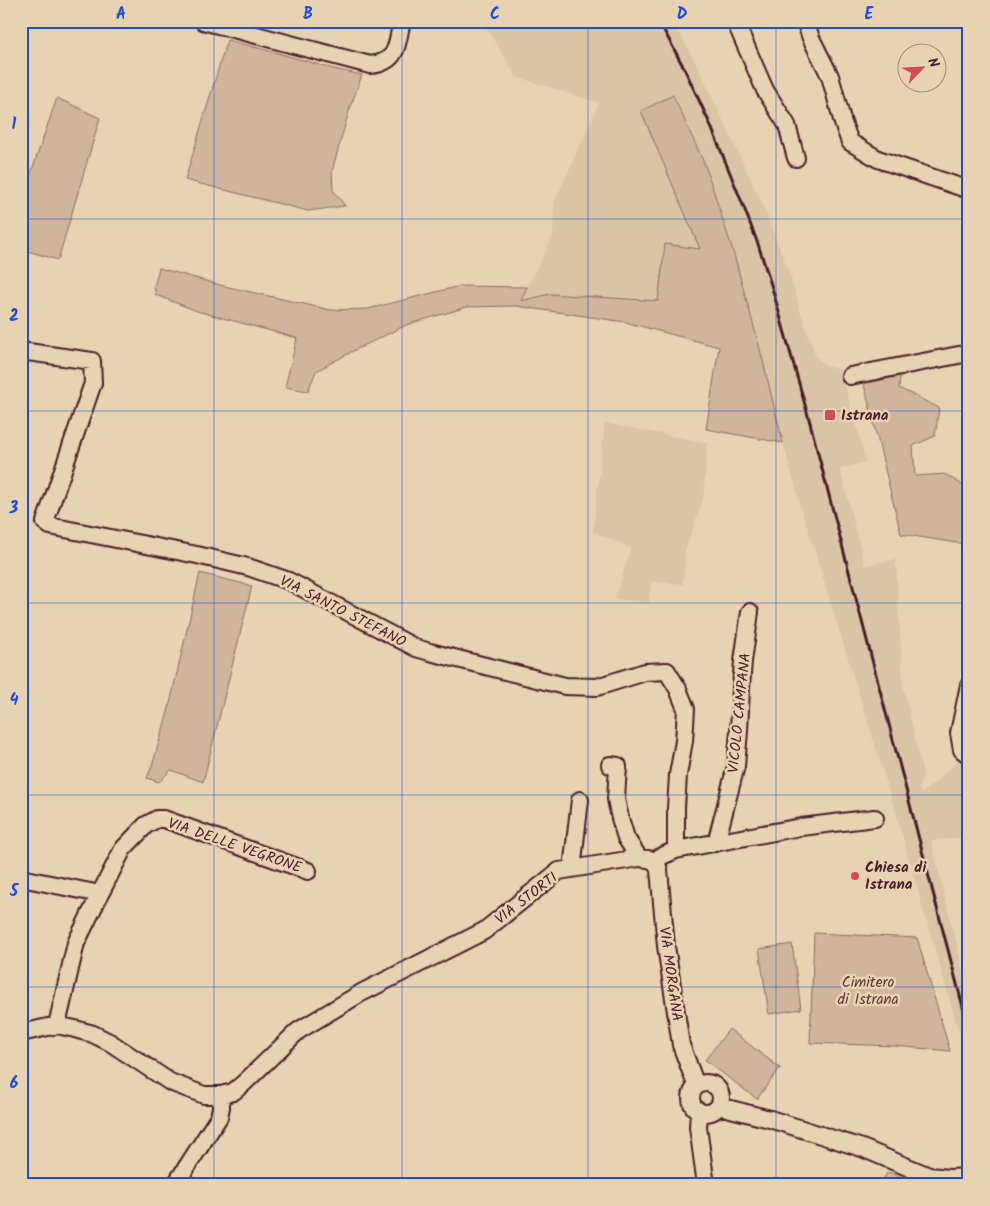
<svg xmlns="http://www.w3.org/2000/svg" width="990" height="1206" font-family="Kalam,sans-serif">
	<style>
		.built { fill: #dac4a6 }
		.green { fill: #ceb59b; stroke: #8c6a63 }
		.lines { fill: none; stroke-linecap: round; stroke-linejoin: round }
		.minor-casing { stroke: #4a1f2b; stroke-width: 20 }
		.minor { stroke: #e7d3b1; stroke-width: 16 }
		.rail { stroke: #4a1f2b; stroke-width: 3 }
		.grid { fill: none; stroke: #1d4ed8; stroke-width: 1; stroke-opacity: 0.55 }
		.poi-dot { fill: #d1495b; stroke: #e7d3b1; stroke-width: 2 }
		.labels { text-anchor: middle; stroke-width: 5; stroke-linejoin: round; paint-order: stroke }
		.poi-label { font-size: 15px; font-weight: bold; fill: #4a1f2b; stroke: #e7d3b1; text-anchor: start }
		.street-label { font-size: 15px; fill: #4a1f2b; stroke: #e7d3b1 }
		.park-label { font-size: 15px; fill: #5e363c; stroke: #e7d3b1 }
		.neatline { fill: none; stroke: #1d4ed8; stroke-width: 2 }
		.grid-label { font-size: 16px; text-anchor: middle; font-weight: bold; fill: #1d4ed8 }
	</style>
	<rect width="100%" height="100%" fill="#e7d3b1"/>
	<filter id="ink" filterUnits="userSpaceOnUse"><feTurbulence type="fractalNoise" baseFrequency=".02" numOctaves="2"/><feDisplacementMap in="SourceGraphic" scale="10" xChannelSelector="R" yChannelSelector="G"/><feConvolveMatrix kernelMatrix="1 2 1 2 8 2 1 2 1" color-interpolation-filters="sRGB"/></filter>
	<g filter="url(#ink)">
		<!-- built -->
		<path class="built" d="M482 21H673L697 65 766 212 790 275 800 310 816 357 826 366 840 370 858 431 866 462 840 469 865 566 896 559 903 686 923 773 919 788 921 794 934 783 963 756 969 759V837L931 841 969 993V1068L895 810 800 504 783 443 760 349 733 251 705 165 674 96 641 111 700 250 665 244 658 301 550 294 520 301 553 236 554 203 599 103 517 77Z
			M605 423 707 443 704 496 685 552 683 584 651 582 649 603 615 599 631 548 593 532Z"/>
		<!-- green -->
		<path class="green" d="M227 40 285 55 334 69 362 75 349 111 332 171 333 190 345 206 308 211 185 180Z
			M673 95 705 165 733 251 760 349 783 443 706 429 719 347 625 322 516 306 467 307 406 325 355 350 316 371 308 391 285 387 297 338 197 311 156 295 154 287 159 268 224 286 331 310 368 309 460 286 527 287 521 301 550 294 658 301 665 244 700 249 641 111Z
			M57 98 100 118 58 260 21 249V202Z
			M900 376 899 388 939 408 935 436 913 446 915 476 945 474 969 489V545L901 534 864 384Z
			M200 573 252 586 203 782 171 770 159 782 147 778 152 766 168 712Z
			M814 933 917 938 950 1051 895 1046 810 1043Z
			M792 944 801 1009 769 1014 759 949Z
			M729 1029 780 1068 757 1099 705 1060Z
			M888 1172 924 1185H879Z"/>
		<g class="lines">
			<!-- minor casing -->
			<g class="minor-casing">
				<path id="minor" d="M203 21 370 65C399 62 396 45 402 21
					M735 21 765 90 787 125 796 158
					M805 21 811 38 830 76 843 123 850 142 878 159 969 190
					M21 351 92 361 93 383 45 522 50 526 197 555 248 567 289 581 416 648 430 652 565 686 597 687 645 672 667 671 678 689 686 709 684 741 678 775 676 808V850
					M850 376 969 353
					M969 685 959 733 962 750 969 755
					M610 765 618 766 616 799 620 818 626 838 639 858
					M716 843 736 766 739 731 741 688 743 661 750 612
					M654 861 657 864 659 870 666 946 681 1045 696 1085
					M654 861 662 856 676 850 801 827 875 818
					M572 869 580 800
					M21 878 100 894
					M57 1025 76 943 100 894 123 849 146 825 157 819H164L308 871
					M21 1033 57 1025 75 1029 93 1034 111 1043 170 1082 204 1095H221L233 1092 244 1083 298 1031 361 993 484 931 559 871 639 858 648 859 654 861
					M691 1098a15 15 0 1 1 30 0a15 15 0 1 1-30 0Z
					M719 1106 770 1119 862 1148 929 1176 949 1178 969 1177
					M699 1112 698 1127 706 1185
					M175 1185 219 1117 221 1107V1095"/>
			</g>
			<!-- minor -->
			<use href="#minor" class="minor"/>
			<!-- rail -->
			<path class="rail" d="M659 21 685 70 710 124 741 200 758 244 773 291 809 419 969 1030"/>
		</g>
	</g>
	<!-- grid -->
	<path class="grid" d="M214 21V1185M402 21V1185M588 21V1185M776 21V1185M21 219H969M21 411H969M21 603H969M21 795H969M21 987H969"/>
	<!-- markers -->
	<g class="poi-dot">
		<rect x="824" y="409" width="12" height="12" rx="2.5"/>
		<circle cx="855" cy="876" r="5"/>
	</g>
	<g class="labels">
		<!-- poi labels -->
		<g class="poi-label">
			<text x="841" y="420">Istrana</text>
			<text x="865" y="872">Chiesa di<tspan x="865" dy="17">Istrana</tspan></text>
		</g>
		<!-- street labels -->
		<g class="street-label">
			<text transform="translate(343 611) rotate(27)" y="5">VIA SANTO STEFANO</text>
			<text transform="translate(739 713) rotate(-84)" y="5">VICOLO CAMPANA</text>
			<text transform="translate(235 845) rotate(19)" y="5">VIA DELLE VEGRONE</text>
			<text transform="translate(526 898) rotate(-38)" y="5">VIA STORTI</text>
			<text transform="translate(671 974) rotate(82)" y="5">VIA MORGANA</text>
		</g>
		<!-- park labels -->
		<g class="park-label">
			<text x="868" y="987">Cimitero<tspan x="868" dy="17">di Istrana</tspan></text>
		</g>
	</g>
	<!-- margin -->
	<rect width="990" height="1206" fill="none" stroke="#e7d3b1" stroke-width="55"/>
	<!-- north arrow -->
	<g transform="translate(922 68) rotate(65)"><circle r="24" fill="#e7d3b1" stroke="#a88b7b"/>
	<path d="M0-4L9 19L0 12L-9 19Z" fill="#d1495b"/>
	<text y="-8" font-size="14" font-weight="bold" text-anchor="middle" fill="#4a1f2b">N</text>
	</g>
	<rect x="28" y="28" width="934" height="1150" class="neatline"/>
	<g class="grid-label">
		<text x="121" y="19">A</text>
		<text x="308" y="19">B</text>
		<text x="495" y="19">C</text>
		<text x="682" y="19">D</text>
		<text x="869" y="19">E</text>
		<text x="14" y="129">1</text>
		<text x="14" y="321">2</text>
		<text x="14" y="513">3</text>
		<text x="14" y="705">4</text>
		<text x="14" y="896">5</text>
		<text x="14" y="1088">6</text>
	</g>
</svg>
